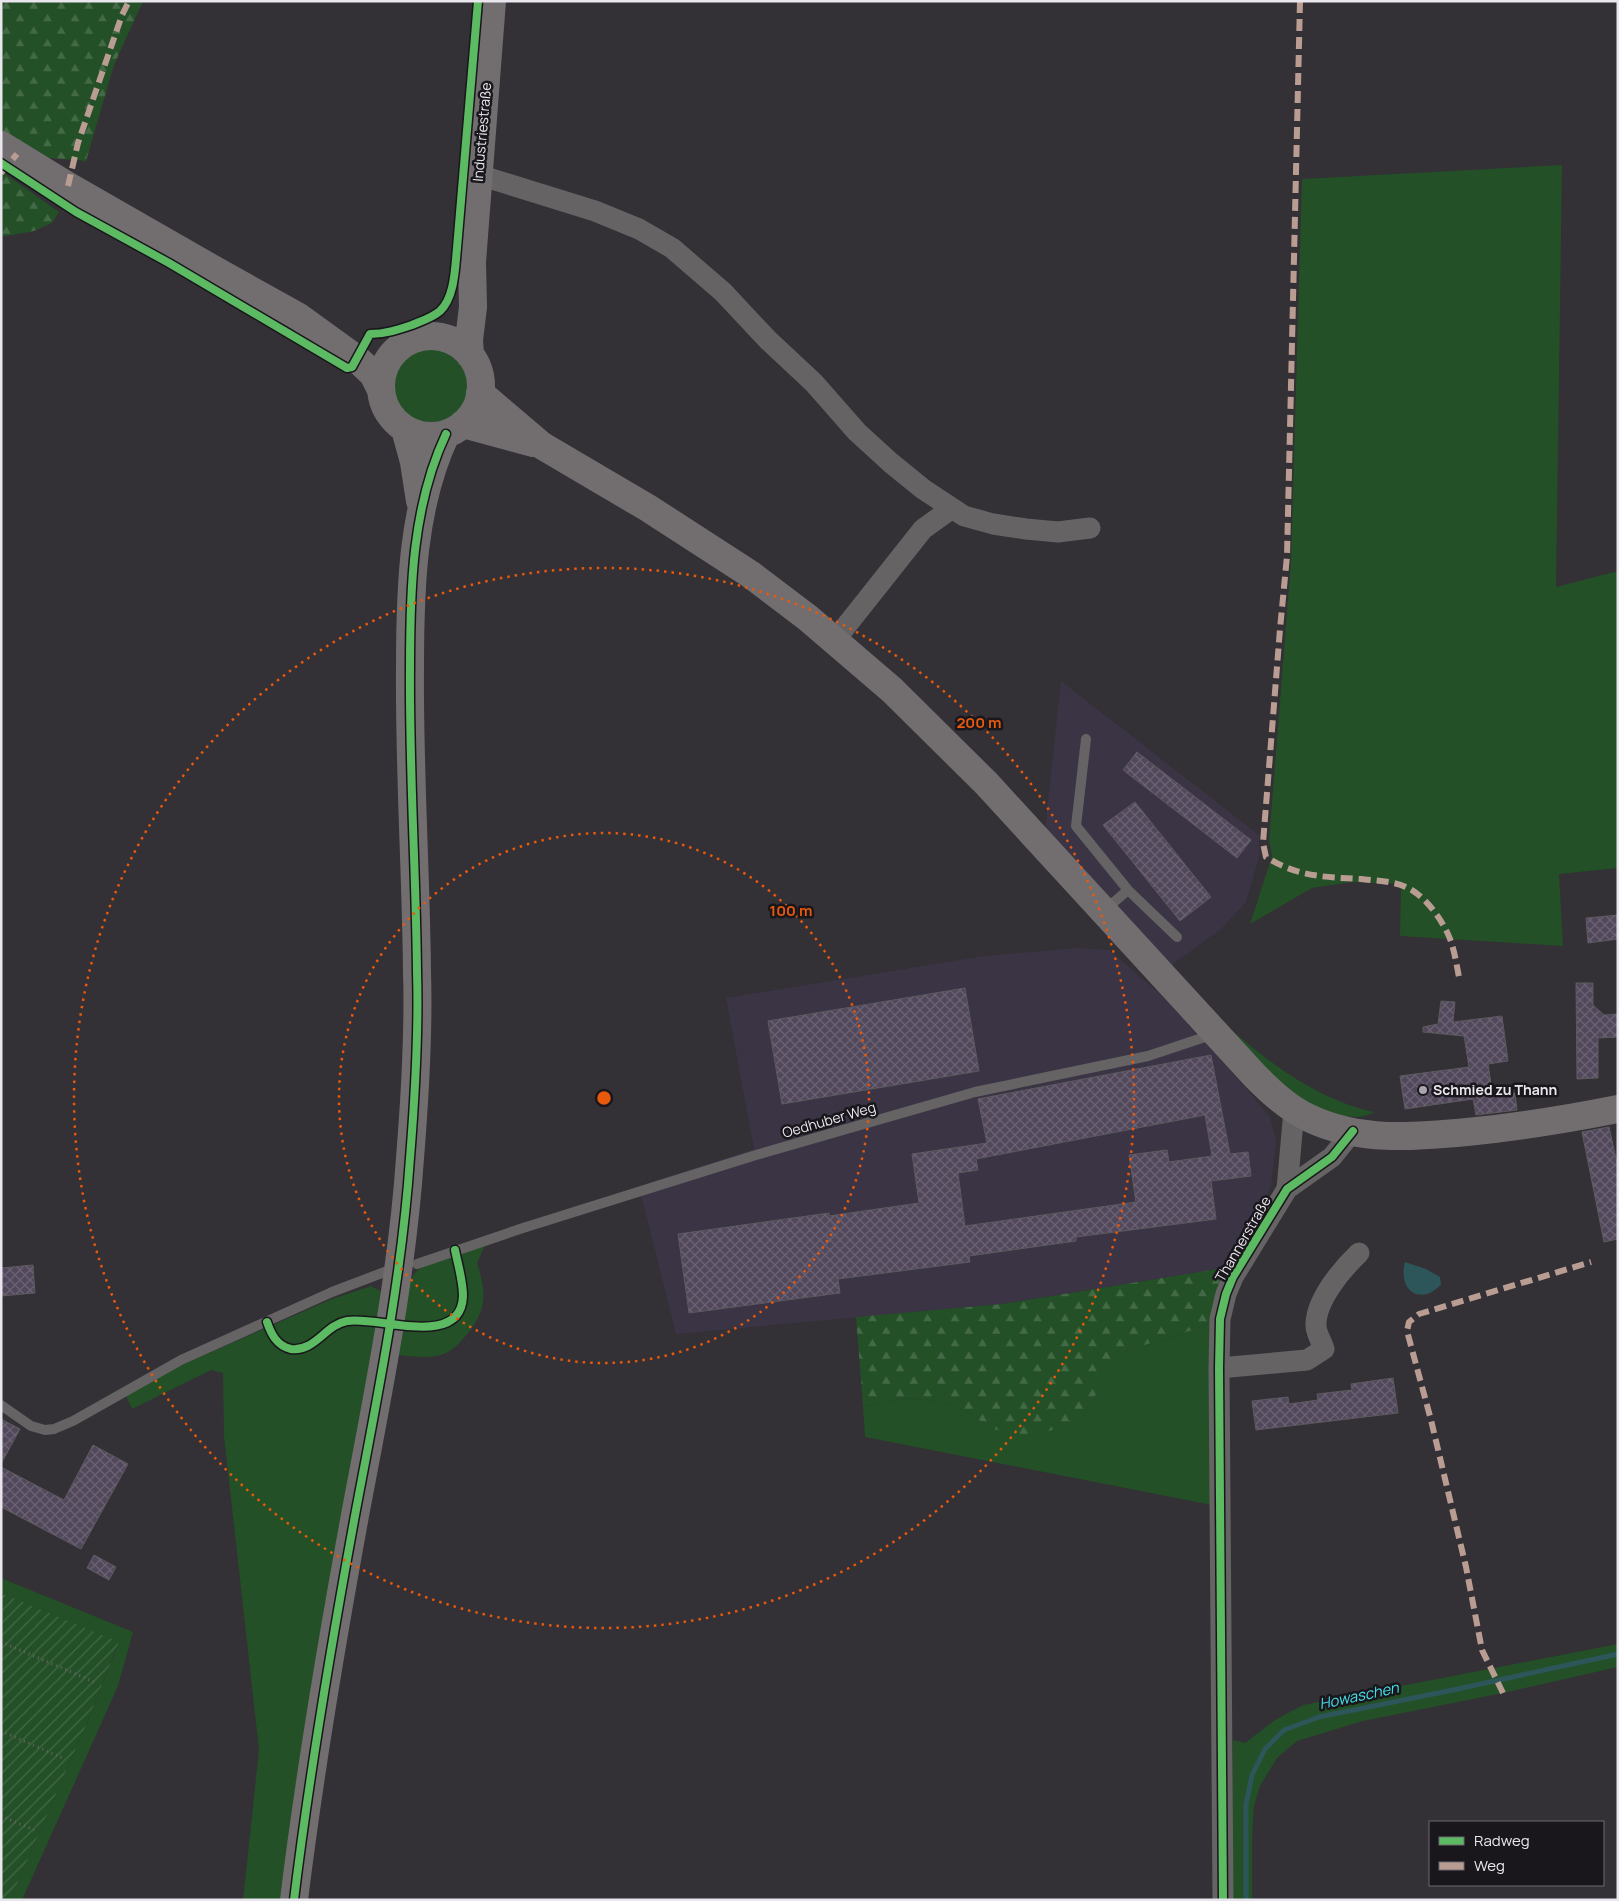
<svg xmlns="http://www.w3.org/2000/svg" width="1619" height="1901" font-family="Manrope,sans-serif">
	<style>
		.built { fill: #3b3445 }
		.grass { fill: #235026 }
		.forest { fill: url(#forest-firs) }
		.garden { fill: url(#garden-furrows) }
		.water { fill: #2c5659 }
		.lines { fill: none; stroke-linecap: round; stroke-linejoin: round }
		.stream { stroke: #2c5659; stroke-width: 5 }
		.building { fill: url(#building-cross-hatch); stroke: #5c5a5f; fill-rule: evenodd }
		.path { stroke: #686567; stroke-width: 3; stroke-dasharray: 1 4; stroke-linecap: butt }
		.lane { stroke: #656364; stroke-width: 10 }
		.street { stroke: #656364; stroke-width: 21 }
		.secondary { stroke: #726e70; stroke-width: 28 }
		.quiet { stroke: #b99d93; stroke-width: 6; stroke-dasharray: 12 6; stroke-linecap: butt }
		.cycleway-casing { stroke: #19171c; stroke-width: 11 }
		.cycleway { stroke: #5cba63; stroke-width: 8 }
		.ring { fill: none; stroke: #e8590c; stroke-width: 2.5; stroke-dasharray: 2.5 5 }
		.poi-dot { fill: #a9a6ad; stroke: #19171c; stroke-width: 2 }
		.labels { text-anchor: middle; stroke-width: 5; stroke-linejoin: round; paint-order: stroke }
		.street-label { font-size: 14px; fill: #e9e6ed; stroke: #19171c }
		.poi-label { font-size: 14px; font-weight: bold; fill: #e9e6ed; stroke: #19171c; text-anchor: start }
		.water-label { font-size: 15px; font-style: italic; fill: #44e0ea; stroke: #19171c }
		.centre { fill: #e8590c; stroke: #19171c; stroke-width: 2.5 }
		.ring-label { font-size: 15px; text-anchor: middle; font-weight: bold; fill: #e8590c; stroke: #19171c; stroke-width: 5; stroke-linejoin: round; paint-order: stroke }
	</style>
	<defs>
		<pattern id="forest-firs" width="22" height="20" patternUnits="userSpaceOnUse" patternTransform="scale(1.25)"><rect width="22" height="20" fill="#235026"/><path d="M5 1l3.5 6h-7zM16 11l3.5 6h-7z" fill="#436946"/></pattern>
		<pattern id="garden-furrows" width="10" height="10" patternUnits="userSpaceOnUse" patternTransform="scale(1.25)"><rect width="10" height="10" fill="#235026"/><path d="M-1 1l2-2M0 10L10 0M9 11l2-2" fill="none" stroke="#436946"/></pattern>
		<pattern id="building-cross-hatch" width="8" height="8" patternUnits="userSpaceOnUse" patternTransform="scale(1.25)"><rect width="8" height="8" fill="#52485b"/><path d="M0 0l8 8M0 8l8-8" fill="none" stroke="#6b6273"/></pattern>
	</defs>
	<rect width="100%" height="100%" fill="#333036"/>
	<!-- built -->
	<path class="built" d="M1061 681 1259 835V857L1246 902 1222 928 1168 968 1045 830Z
		M1077 948 1109 950 1161 995 1223 1062 1270 1117 1276 1141 1271 1187 1230 1267 1001 1304 676 1334 639 1186 754 1149 726 998 984 956Z"/>
	<!-- grass -->
	<path class="grass" d="M1562 165 1556 587 1618 571V868L1559 874 1563 946 1400 936 1401 884 1352 882 1312 888 1250 924 1272 856 1269 841 1291 561 1302 179Z
		M390 388a39 39 0 1 1 78 0a39 39 0 1 1-78 0Z
		M1203 1005C1254 1050 1305 1096 1374 1112 1353 1127 1307 1105 1289 1091 1279 1084 1271 1073 1262 1064 1242 1044 1222 1024 1203 1005Z
		M485 1245 477 1263C486 1291 488 1307 469 1332 462 1340 456 1348 446 1353 430 1360 412 1356 396 1355 399 1335 403 1285 416 1272 427 1260 469 1250 485 1245Z
		M371 1286 380 1291 384 1299 284 1900H243L259 1750 224 1436 223 1373 211 1370 132 1409 126 1396 184 1364 332 1299Z
		M1213 1322 1212 1505 865 1437 863 1406 908 1398 954 1404 993 1429 1083 1418 1108 1372 1127 1350 1176 1336Z
		M1 1578 133 1632 118 1686 22 1900H10L86 1725 119 1643 1 1593Z
		M1618 1644V1667L1503 1693 1363 1721 1297 1741 1277 1758 1260 1786 1254 1806 1252 1837V1900H1232L1233 1740 1245 1743 1275 1720 1303 1705Z"/>
	<!-- forest -->
	<path class="forest" d="M1 1H143L114 65 86 161 39 157 1 135Z
		M1 171 59 212 52 223 34 231 1 237Z
		M1230 1267 1213 1322 1176 1336 1127 1350 1108 1372 1083 1418 1031 1438 993 1429 954 1404 908 1398 863 1406 856 1317 1002 1304Z"/>
	<!-- garden -->
	<path class="garden" d="M1 1593 119 1642 86 1725 10 1900H1Z"/>
	<!-- water -->
	<path class="water" d="M1405 1262 1426 1269 1440 1277 1441 1285C1437 1288 1432 1293 1427 1294 1407 1299 1400 1278 1405 1262Z"/>
	<g class="lines">
		<!-- stream -->
		<path class="stream" d="M1246 1900V1805L1252 1775 1265 1749 1284 1730 1319 1717 1453 1690 1618 1654"/>
	</g>
	<!-- building -->
	<path class="building" d="M1137 752 1251 840 1237 858 1123 770Z
		M1135 802 1211 897 1180 921 1103 825Z
		M1618 915V939L1588 943 1586 918Z
		M1576 983H1593V1005L1604 1015 1618 1014V1037L1598 1038V1078L1577 1079Z
		M965 988 979 1071 782 1104 768 1021Z
		M1441 1001 1455 1002 1453 1022 1502 1016 1508 1061 1488 1064 1493 1097 1515 1093 1517 1110 1476 1115 1473 1099 1405 1109 1400 1076 1469 1067 1464 1036 1423 1032V1027L1438 1024Z
		M1211 1055 1230 1154 1248 1152 1251 1176 1211 1181 1216 1219 1076 1237V1241L969 1256 970 1262 838 1279 840 1293 689 1313 678 1234 829 1213V1216L919 1203 912 1154 987 1143 978 1099ZM1205 1115 1212 1156 1169 1162 1167 1150 1129 1155 1136 1202 965 1226 958 1173 978 1170 976 1159Z
		M1609 1127 1618 1168V1239L1604 1242 1582 1132Z
		M33 1265 35 1293 1 1296V1268Z
		M1393 1378 1398 1413 1256 1430 1252 1401 1288 1397 1289 1404 1318 1400 1317 1394 1352 1390 1351 1384Z
		M1 1419 20 1429 1 1464Z
		M93 1445 128 1464 81 1549 1 1507V1467L64 1500Z
		M94 1555 116 1567 109 1580 87 1568Z"/>
	<g class="lines">
		<!-- path -->
		<path class="path" d="M1 1642 97 1683
			M1 1731 65 1759
			M1 1816 34 1830"/>
		<!-- lane -->
		<path class="lane" d="M1086 739 1076 826 1128 890 1177 937
			M1105 910 1128 890
			M417 1264 523 1228 756 1155 975 1092 1148 1056 1214 1034
			M1 1405 31 1426 45 1430 54 1429 73 1421 181 1360 332 1292 395 1268"/>
		<!-- street -->
		<path class="street" d="M479 175 595 211 639 229 672 248 723 292 768 340 814 383 857 432 891 463 923 489 964 516 993 524 1026 529 1058 532 1090 528
			M835 640 923 529 951 509
			M1287 1189 1294 1110
			M1219 1368 1307 1360 1324 1349C1322 1342 1316 1333 1316 1326 1315 1301 1342 1269 1359 1253
			M1223 1900 1219 1368 1220 1319 1226 1294 1233 1277 1287 1189 1332 1157 1353 1131"/>
		<!-- secondary -->
		<path class="secondary" d="M1 145 68 186 211 268 299 317 357 359 373 374 381 390
			M381 386a50 50 0 1 1 100 0a50 50 0 1 1-100 0Z
			M470 355 469 340 473 307 472 262 492 1
			M480 393 541 445 648 508 750 574 808 618 892 690 986 783 1255 1076C1271 1092 1288 1108 1309 1118 1359 1142 1414 1137 1467 1132 1517 1127 1568 1119 1618 1109
			M463 424 533 443
			M405 429 414 462 420 501
			M294 1900C310 1769 332 1640 356 1510 378 1394 402 1276 410 1158 415 1096 419 1034 417 972 416 870 409 769 410 667 410 589 412 506 446 434"/>
		<!-- quiet -->
		<path class="quiet" d="M1300 1 1287 556 1280 629 1263 843 1266 857C1298 877 1324 877 1361 879 1378 881 1396 881 1410 889 1426 898 1439 916 1447 932 1454 946 1456 962 1459 977
			M1 173 17 154
			M68 186 78 143 122 15 129 1
			M1503 1693 1482 1650 1466 1567 1431 1420 1407 1331 1409 1322 1419 1314 1591 1262"/>
		<!-- cycleway casing -->
		<g class="cycleway-casing">
			<path id="cycleway" d="M1 163 76 212 169 263 347 368 352 367 370 334C385 334 397 330 412 325 421 321 432 318 440 311 455 297 455 267 457 248L478 1
				M267 1322C271 1334 277 1346 291 1349 315 1352 325 1325 347 1321 377 1315 461 1350 463 1296 463 1281 458 1265 455 1250
				M294 1900C310 1769 332 1640 356 1510 378 1394 402 1276 410 1158 415 1096 419 1034 417 972 416 870 409 769 410 667 410 589 412 506 446 434
				M1223 1900 1219 1368 1220 1319 1226 1294 1233 1277 1287 1189 1332 1157 1353 1131"/>
		</g>
		<!-- cycleway -->
		<use href="#cycleway" class="cycleway"/>
	</g>
	<!-- distance rings -->
	<g class="ring">
		<circle cx="604" cy="1098" r="265"/>
		<circle cx="604" cy="1098" r="530"/>
	</g>
	<!-- markers -->
	<circle class="poi-dot" cx="1423" cy="1090" r="5"/>
	<g class="labels">
		<!-- street labels -->
		<g class="street-label">
			<text transform="translate(482 132) rotate(-85)" y="5">Industriestraße</text>
			<text transform="translate(829 1120) rotate(-16)" y="5">Oedhuber Weg</text>
			<text transform="translate(1243 1239) rotate(-60)" y="5">Thannerstraße</text>
		</g>
		<!-- poi labels -->
		<g class="poi-label">
			<text x="1433" y="1095">Schmied zu Thann</text>
		</g>
		<!-- water labels -->
		<g class="water-label">
			<text transform="translate(1359 1696) rotate(-12)" y="5">Howaschen</text>
		</g>
	</g>
	<circle cx="604" cy="1098" r="8" class="centre"/>
	<g class="ring-label">
		<text x="979" y="728">200 m</text>
		<text x="791" y="916">100 m</text>
	</g>
	<!-- border -->
	<rect width="1619" height="1901" fill="none" stroke="#e9e6ed" stroke-width="5"/>
	<!-- legend -->
	<rect x="1429" y="1821" width="175" height="65" fill="#19171c" stroke="#6c6a70"/>
	<rect x="1439" y="1837" width="25" height="8" fill="#5cba63" stroke="#6c6a70"/>
	<text x="1474" y="1846" font-size="15" fill="#e9e6ed">Radweg</text>
	<rect x="1439" y="1862" width="25" height="8" fill="#b99d93" stroke="#6c6a70"/>
	<text x="1474" y="1871" font-size="15" fill="#e9e6ed">Weg</text>
</svg>
